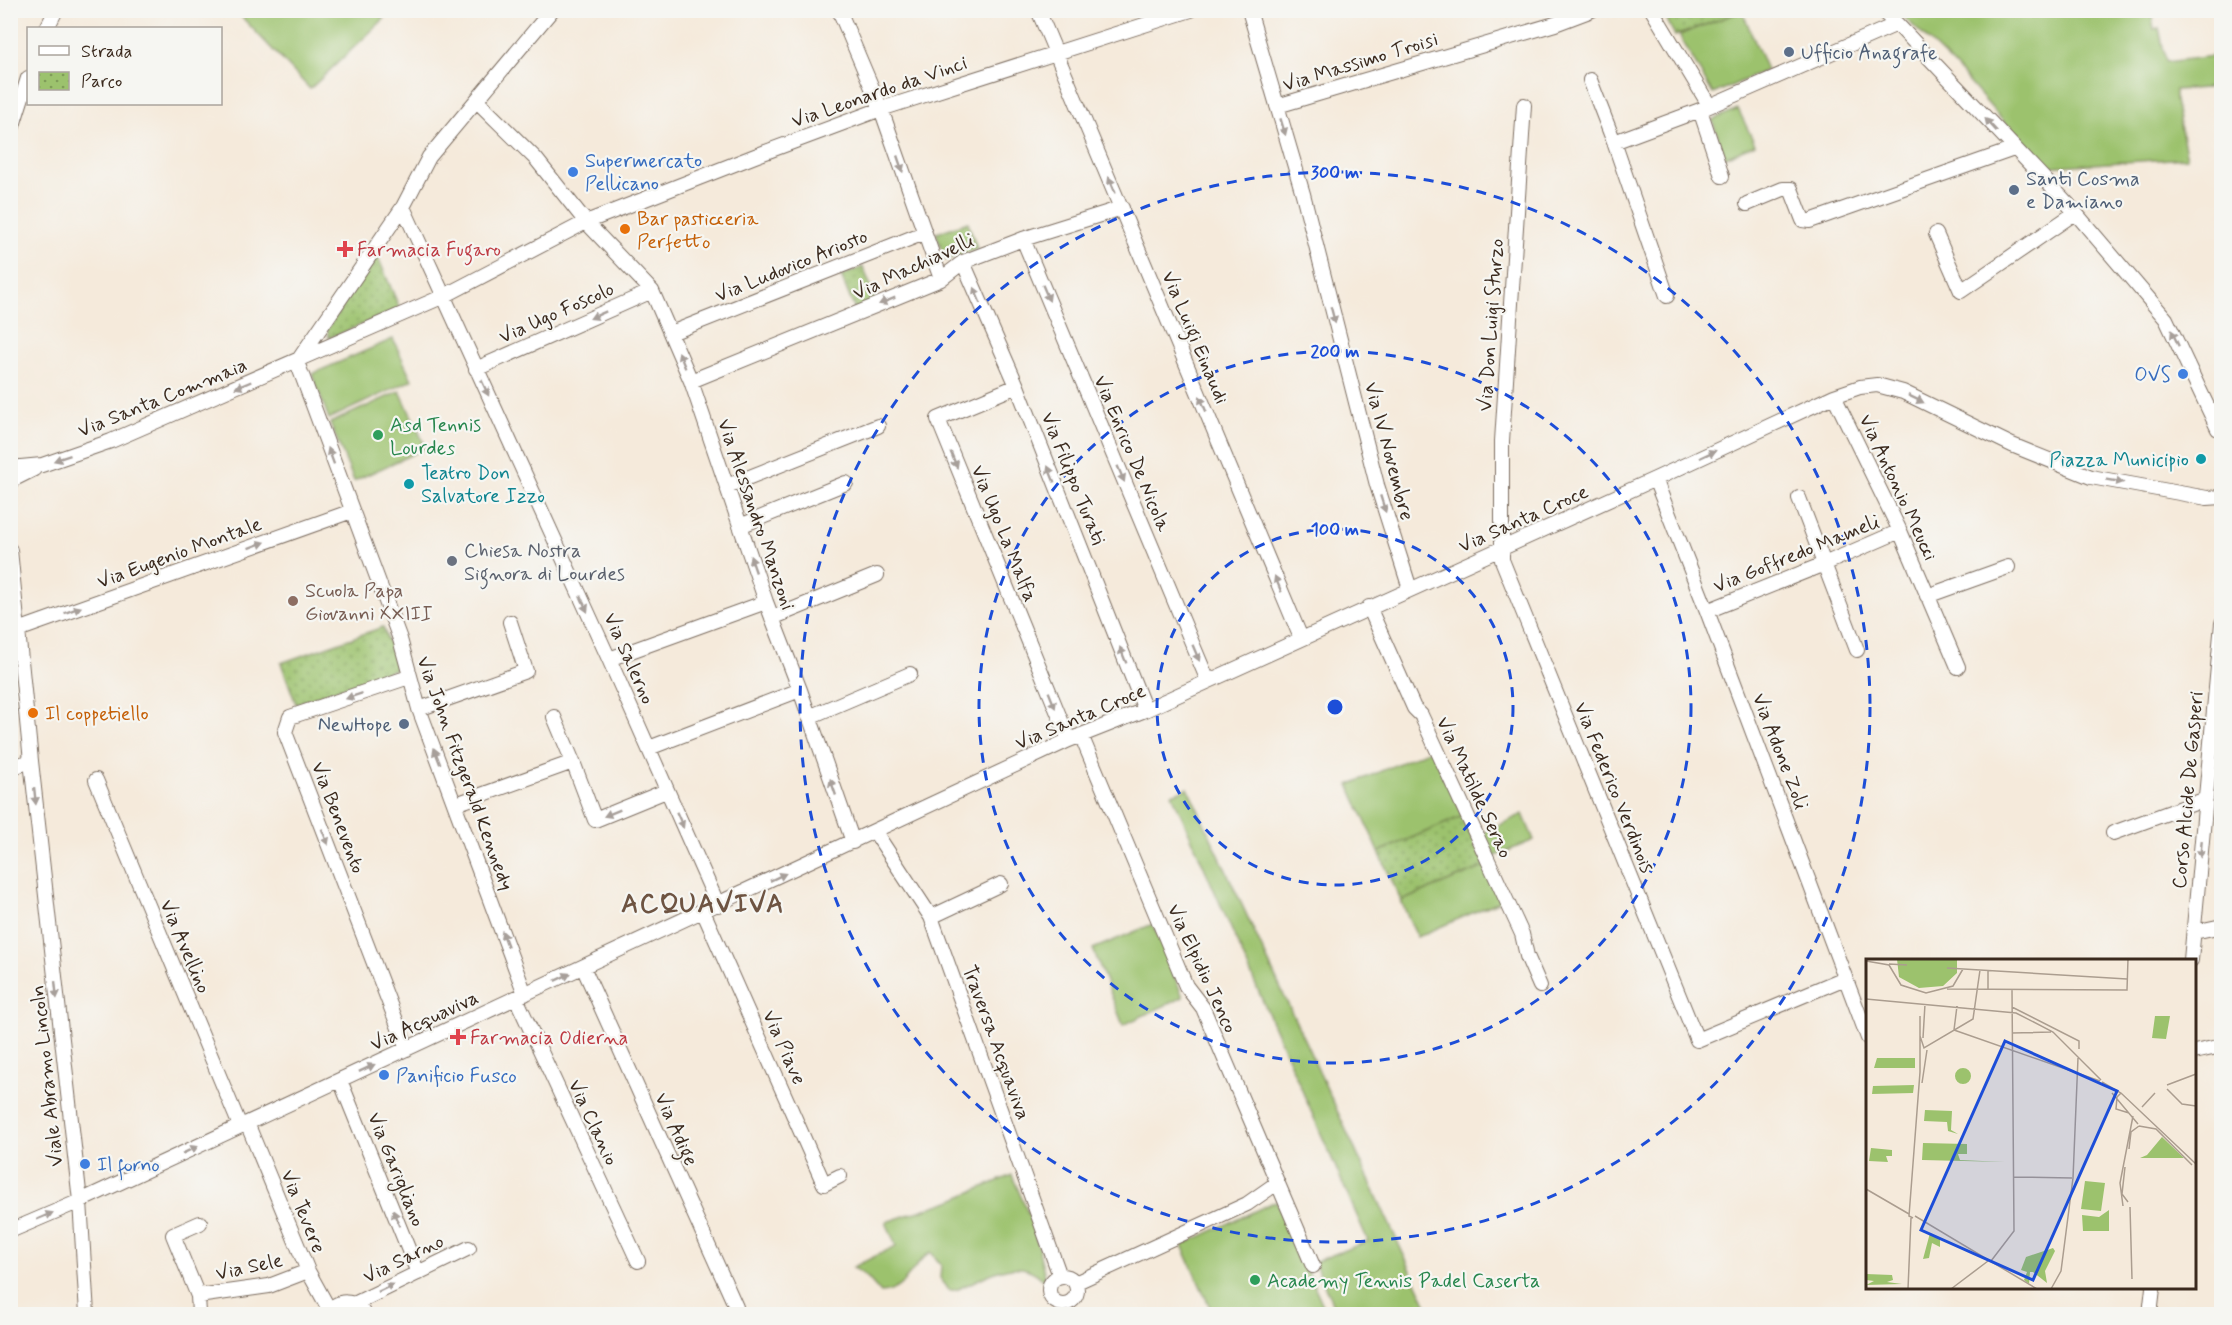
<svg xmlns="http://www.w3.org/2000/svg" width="2232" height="1325" font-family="Mynerve,sans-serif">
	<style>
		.grass { fill: #9cc26d; stroke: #6c7646; stroke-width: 1.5 }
		.park { fill: url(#park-dots); stroke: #6c7646; stroke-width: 1.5 }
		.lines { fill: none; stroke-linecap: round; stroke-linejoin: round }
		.minor-casing { stroke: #7c6d60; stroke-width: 16 }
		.minor { stroke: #fff; stroke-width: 14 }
		.oneway { fill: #a79f9a }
		.ring { fill: none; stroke: #1d4ed8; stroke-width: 3; stroke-dasharray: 10 8 }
		.service-dot { fill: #5c6f8a; stroke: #f6f6f2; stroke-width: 2 }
		.shop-dot { fill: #3f7fe0; stroke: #f6f6f2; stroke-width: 2 }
		.food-dot { fill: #e8710a; stroke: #f6f6f2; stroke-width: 2 }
		.health-dot { fill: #e0444e; stroke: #f6f6f2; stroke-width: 2 }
		.leisure-dot { fill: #2e9e5b; stroke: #f6f6f2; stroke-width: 2 }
		.culture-dot { fill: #0f9aa8; stroke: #f6f6f2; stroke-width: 2 }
		.worship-dot { fill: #6b7280; stroke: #f6f6f2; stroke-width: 2 }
		.education-dot { fill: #8d6e63; stroke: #f6f6f2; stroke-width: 2 }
		.labels { text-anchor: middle; stroke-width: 4.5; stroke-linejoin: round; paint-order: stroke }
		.service-label { font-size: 20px; fill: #4e5e75; stroke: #f6f6f2; text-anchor: start }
		.street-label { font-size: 20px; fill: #3b2a1e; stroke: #f6f6f2 }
		.shop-label { font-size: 20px; fill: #366cbe; stroke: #f6f6f2; text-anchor: start }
		.food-label { font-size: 20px; fill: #c56008; stroke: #f6f6f2; text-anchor: start }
		.health-label { font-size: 20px; fill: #be3a42; stroke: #f6f6f2; text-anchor: start }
		.leisure-label { font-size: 20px; fill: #27864d; stroke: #f6f6f2; text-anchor: start }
		.culture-label { font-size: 20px; fill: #0d838f; stroke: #f6f6f2; text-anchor: end }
		.worship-label { font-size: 20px; fill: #5b616d; stroke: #f6f6f2; text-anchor: start }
		.education-label { font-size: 20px; fill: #785e54; stroke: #f6f6f2; text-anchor: start }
		.district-label { font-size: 26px; font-weight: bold; letter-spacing: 1.5px; fill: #6e5442; stroke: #f6f6f2 }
		.inset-road { fill: none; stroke: #ab9d8f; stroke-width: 1.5 }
		.view { fill: #1d4ed8; fill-opacity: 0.15; stroke: #1d4ed8; stroke-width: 3 }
		.inset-edge { fill: none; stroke: #3b2a1e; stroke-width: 3 }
		.centre { fill: #1d4ed8; stroke: #f6f6f2; stroke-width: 3 }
		.ring-label { font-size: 18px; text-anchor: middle; font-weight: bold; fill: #1d4ed8; stroke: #f6f6f2; stroke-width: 4.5; stroke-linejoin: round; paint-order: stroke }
	</style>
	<defs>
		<pattern id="park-dots" width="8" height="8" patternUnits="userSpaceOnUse" patternTransform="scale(1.5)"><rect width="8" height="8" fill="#9cc26d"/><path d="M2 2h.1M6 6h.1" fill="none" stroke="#809e59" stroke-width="1.8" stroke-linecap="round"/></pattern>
	</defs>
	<rect width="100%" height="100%" fill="#f6f6f2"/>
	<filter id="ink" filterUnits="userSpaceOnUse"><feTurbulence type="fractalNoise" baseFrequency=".0167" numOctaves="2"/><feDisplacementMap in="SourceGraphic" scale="12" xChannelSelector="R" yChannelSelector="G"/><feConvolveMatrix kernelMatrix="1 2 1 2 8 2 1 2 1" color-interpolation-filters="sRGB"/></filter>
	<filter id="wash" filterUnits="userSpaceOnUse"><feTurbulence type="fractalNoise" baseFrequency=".008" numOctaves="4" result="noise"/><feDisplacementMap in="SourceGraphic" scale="24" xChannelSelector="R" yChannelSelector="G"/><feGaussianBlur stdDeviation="1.35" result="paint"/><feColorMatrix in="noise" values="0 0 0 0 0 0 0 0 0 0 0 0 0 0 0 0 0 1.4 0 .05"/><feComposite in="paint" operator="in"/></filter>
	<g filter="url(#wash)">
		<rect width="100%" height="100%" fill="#f5eadb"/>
		<!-- grass -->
		<path class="grass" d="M236 11H376L384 19 310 89Z
			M1742 11 1767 70 1713 94 1679 35Z
			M1898 11H2151L2154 29 2159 28 2166 62 2221 55V87L2175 90V101L2187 158 2043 167 1955 66Z
			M1738 109 1755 144 1725 157 1712 120Z
			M968 222 977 249 946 260 936 233Z
			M393 339 412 380 329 419 312 374Z
			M400 391 426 448 354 481 330 423Z
			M1432 749 1463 816 1379 852 1349 785Z
			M1188 788 1431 1314H1337L1314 1262 1368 1241 1172 794Z
			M1523 814 1534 840 1491 858 1480 834Z
			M1486 866 1502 900 1417 937 1401 901Z
			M1153 924 1183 997 1123 1025 1093 949Z
			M1012 1175 1033 1225 1047 1285C1023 1250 986 1277 956 1290H949L940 1278 941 1265 931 1252C911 1264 906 1292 881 1293L867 1277 853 1267 896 1246 886 1222 950 1201Z
			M1276 1201 1327 1314H1213L1182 1245Z"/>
		<!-- park -->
		<path class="park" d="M1672 10 1742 11 1675 36 1664 14Z
			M377 255 400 309 329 338 327 329Z
			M863 267 877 301 855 310 841 276Z
			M383 627 398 668 296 704 281 663Z
			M1463 816 1486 866 1401 901 1379 852Z"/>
	</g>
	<g filter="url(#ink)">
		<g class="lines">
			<!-- minor casing -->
			<g class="minor-casing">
				<path id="minor" d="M839 10 881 109 941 279
					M1038 10 1301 638
					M1249 10 1303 194 1377 485 1410 589
					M1652 10 1709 105
					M1881 10 1897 24 2067 203 2166 319 2218 429 2222 430
					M47 28 56 10
					M1590 80 1614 142 1667 296
					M477 101 536 159 586 222 652 291 691 381 766 602 800 690 853 842
					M1524 105 1502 441V560L1697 1040 1845 978
					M1277 106 1555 24 1592 10
					M1700 110 1722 176
					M10 135 28 78
					M1614 142 1700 110 1897 24
					M1747 204 1783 189H1791L1803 220 1810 221 2014 149
					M403 207 609 659 718 905
					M1936 234 1961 291 2075 213
					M1023 239 1208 681
					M963 262 1017 386 1145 710
					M671 333 924 233
					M297 362 400 639 419 709 525 994
					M297 362 403 207 429 157 552 10
					M476 369 652 291
					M691 381 941 279 963 262 1023 239 1122 208
					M1017 386 938 419 1069 740
					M1834 396 1900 531 1958 667
					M10 468 42 465 111 441 444 296 586 222 755 156 881 109 1191 10
					M1655 479 1707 611 1868 1038
					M10 481 34 469
					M727 486 878 426
					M1799 498 1857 650
					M740 526 846 483
					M10 550 31 761 80 1201 87 1314
					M1927 596 2008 567
					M1369 607 1414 708 1421 715 1522 934 1527 956 1540 986
					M1707 611 1824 564 1900 531
					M772 618 877 575
					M18 630 352 511
					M609 659 766 602
					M419 709 526 671 510 622
					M554 717 573 762
					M809 717 910 674
					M1081 735 1186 986 1203 1008 1313 1266
					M649 748 800 690
					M10 768 31 761
					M96 780 240 1126
					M456 804 573 762 595 820 666 791
					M875 832 931 917 1060 1276
					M2113 833 2206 799
					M703 911 824 1184 840 1176
					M931 917 1001 884
					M2194 932 2222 926
					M2191 960 2222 623
					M583 967 736 1307
					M516 998 638 1261
					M407 1049 285 732 290 717 409 677
					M2194 1052 2222 1046
					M340 1080 418 1273
					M247 1123 308 1271 330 1311
					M10 1231 80 1201 1069 740 1145 710 1655 479 1834 396 1860 387 1877 385 1903 392 2012 445 2091 477 2207 498 2222 497
					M1049 1290a14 14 0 1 1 28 0a14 14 0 1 1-28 0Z
					M1075 1283 1247 1204 1277 1183
					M198 1296 173 1235 200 1223
					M354 1304 469 1248
					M199 1314 198 1296 269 1286 308 1271
					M328 1314C337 1298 355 1299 364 1314
					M2150 1314 2153 1288"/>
			</g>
			<!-- minor -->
			<use href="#minor" class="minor"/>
		</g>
		<!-- one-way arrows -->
		<defs><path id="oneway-solid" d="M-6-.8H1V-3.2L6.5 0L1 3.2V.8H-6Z" transform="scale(1.5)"/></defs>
		<g class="oneway">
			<use href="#oneway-solid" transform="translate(1991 125) rotate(-133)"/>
			<use href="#oneway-solid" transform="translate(1283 127) rotate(73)"/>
			<use href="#oneway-solid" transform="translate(900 164) rotate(71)"/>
			<use href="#oneway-solid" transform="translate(1112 185) rotate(-113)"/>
			<use href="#oneway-solid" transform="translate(1046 293) rotate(67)"/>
			<use href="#oneway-solid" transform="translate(977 295) rotate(-113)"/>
			<use href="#oneway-solid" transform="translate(887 301) rotate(158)"/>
			<use href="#oneway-solid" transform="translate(598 315) rotate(156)"/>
			<use href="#oneway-solid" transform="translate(1333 315) rotate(75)"/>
			<use href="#oneway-solid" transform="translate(2175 338) rotate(-115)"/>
			<use href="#oneway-solid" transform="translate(682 360) rotate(-112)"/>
			<use href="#oneway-solid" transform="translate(243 385) rotate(157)"/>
			<use href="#oneway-solid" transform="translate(485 388) rotate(65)"/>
			<use href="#oneway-solid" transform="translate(1916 399) rotate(26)"/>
			<use href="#oneway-solid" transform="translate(1203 404) rotate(-113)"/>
			<use href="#oneway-solid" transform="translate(1708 454) rotate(-25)"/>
			<use href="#oneway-solid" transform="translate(331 456) rotate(-110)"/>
			<use href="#oneway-solid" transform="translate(62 458) rotate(161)"/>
			<use href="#oneway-solid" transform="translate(954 460) rotate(68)"/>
			<use href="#oneway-solid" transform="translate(1051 474) rotate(-112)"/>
			<use href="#oneway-solid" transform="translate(1121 474) rotate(67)"/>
			<use href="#oneway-solid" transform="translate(2115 481) rotate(10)"/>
			<use href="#oneway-solid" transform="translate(1383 504) rotate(72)"/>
			<use href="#oneway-solid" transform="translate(257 545) rotate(-20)"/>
			<use href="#oneway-solid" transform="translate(753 564) rotate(-109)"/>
			<use href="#oneway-solid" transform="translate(1278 584) rotate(-113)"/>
			<use href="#oneway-solid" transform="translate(584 604) rotate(66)"/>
			<use href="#oneway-solid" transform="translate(73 610) rotate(-20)"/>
			<use href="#oneway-solid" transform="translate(1196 653) rotate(67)"/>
			<use href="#oneway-solid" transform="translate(1123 655) rotate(-112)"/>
			<use href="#oneway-solid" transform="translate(354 696) rotate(161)"/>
			<use href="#oneway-solid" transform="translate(1052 700) rotate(68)"/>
			<use href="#oneway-solid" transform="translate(437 756) rotate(-111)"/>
			<use href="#oneway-solid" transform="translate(833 787) rotate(-109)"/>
			<use href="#oneway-solid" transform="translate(35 796) rotate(84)"/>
			<use href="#oneway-solid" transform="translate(612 813) rotate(158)"/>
			<use href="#oneway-solid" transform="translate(680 820) rotate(66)"/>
			<use href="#oneway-solid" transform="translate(325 837) rotate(69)"/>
			<use href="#oneway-solid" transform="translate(2201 849) rotate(95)"/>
			<use href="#oneway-solid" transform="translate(778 877) rotate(-25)"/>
			<use href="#oneway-solid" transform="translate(505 939) rotate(-110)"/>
			<use href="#oneway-solid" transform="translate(563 977) rotate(-25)"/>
			<use href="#oneway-solid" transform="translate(56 990) rotate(84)"/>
			<use href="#oneway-solid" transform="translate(367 1068) rotate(-25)"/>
			<use href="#oneway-solid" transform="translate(190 1150) rotate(-25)"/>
			<use href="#oneway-solid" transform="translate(45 1216) rotate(-23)"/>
			<use href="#oneway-solid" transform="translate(396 1218) rotate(-112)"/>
			<use href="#oneway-solid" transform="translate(386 1288) rotate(-26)"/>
		</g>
	</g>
	<!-- distance rings -->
	<g class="ring">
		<circle cx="1335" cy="707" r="178"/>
		<circle cx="1335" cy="707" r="356"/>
		<circle cx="1335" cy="707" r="535"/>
	</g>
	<!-- markers -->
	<g class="service-dot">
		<circle cx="1789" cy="52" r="6"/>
		<circle cx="2014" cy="190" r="6"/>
		<circle cx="404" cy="724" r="6"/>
	</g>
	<g class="shop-dot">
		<circle cx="573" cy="172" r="6"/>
		<circle cx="2183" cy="374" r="6"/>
		<circle cx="384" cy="1075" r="6"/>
		<circle cx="85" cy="1164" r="6"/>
	</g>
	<g class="food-dot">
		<circle cx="625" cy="229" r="6"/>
		<circle cx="33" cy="713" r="6"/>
	</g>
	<g class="health-dot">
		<path d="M342 240h6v6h6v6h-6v6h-6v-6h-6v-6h6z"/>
		<path d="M455 1028h6v6h6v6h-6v6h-6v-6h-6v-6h6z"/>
	</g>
	<g class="leisure-dot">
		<circle cx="378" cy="435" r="6"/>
		<circle cx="1255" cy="1280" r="6"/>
	</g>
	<g class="culture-dot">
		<circle cx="2201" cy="459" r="6"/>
		<circle cx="409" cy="484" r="6"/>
	</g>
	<circle class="worship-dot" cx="452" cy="561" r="6"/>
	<circle class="education-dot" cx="293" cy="601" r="6"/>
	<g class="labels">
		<!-- service labels -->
		<g class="service-label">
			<text x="1801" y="59">Ufficio Anagrafe</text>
			<text x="2026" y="185">Santi Cosma<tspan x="2026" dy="23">e Damiano</tspan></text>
			<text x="392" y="731" text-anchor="end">NewHope</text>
		</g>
		<!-- street labels -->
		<g class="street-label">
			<text transform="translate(1360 61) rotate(-17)" y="7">Via Massimo Troisi</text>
			<text transform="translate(879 91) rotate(-19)" y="7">Via Leonardo da Vinci</text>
			<text transform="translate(791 265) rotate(-22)" y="7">Via Ludovico Ariosto</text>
			<text transform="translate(913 266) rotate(-25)" y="7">Via Machiavelli</text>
			<text transform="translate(556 312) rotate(-24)" y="7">Via Ugo Foscolo</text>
			<text transform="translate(1490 325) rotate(-86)" y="7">Via Don Luigi Sturzo</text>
			<text transform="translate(1196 337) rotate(67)" y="7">Via Luigi Einaudi</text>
			<text transform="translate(162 397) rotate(-22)" y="7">Via Santa Commaia</text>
			<text transform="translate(1390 451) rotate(75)" y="7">Via IV Novembre</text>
			<text transform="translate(1133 453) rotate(67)" y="7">Via Enrico De Nicola</text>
			<text transform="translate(1074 478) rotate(68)" y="7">Via Filippo Turati</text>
			<text transform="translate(1899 487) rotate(65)" y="7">Via Antonio Meucci</text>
			<text transform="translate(757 514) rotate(71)" y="7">Via Alessandro Manzoni</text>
			<text transform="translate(1523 518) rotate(-24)" y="7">Via Santa Croce</text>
			<text transform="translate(1005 533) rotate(68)" y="7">Via Ugo La Malfa</text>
			<text transform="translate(179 552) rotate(-20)" y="7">Via Eugenio Montale</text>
			<text transform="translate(1796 553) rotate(-22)" y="7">Via Goffredo Mameli</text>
			<text transform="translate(630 658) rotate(66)" y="7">Via Salerno</text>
			<text transform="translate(1080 716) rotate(-23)" y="7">Via Santa Croce</text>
			<text transform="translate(1781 751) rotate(69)" y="7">Via Adone Zoli</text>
			<text transform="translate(466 773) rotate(70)" y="7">Via John Fitzgerald Kennedy</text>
			<text transform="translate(1475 787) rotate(65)" y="7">Via Matilde Serao</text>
			<text transform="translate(1615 787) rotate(68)" y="7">Via Federico Verdinois</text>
			<text transform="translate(2187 790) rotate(-85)" y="7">Corso Alcide De Gasperi</text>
			<text transform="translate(339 817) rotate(69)" y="7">Via Benevento</text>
			<text transform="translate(186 946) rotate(67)" y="7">Via Avellino</text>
			<text transform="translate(1203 968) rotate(65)" y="7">Via Elpidio Jenco</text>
			<text transform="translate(424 1020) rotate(-25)" y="7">Via Acquaviva</text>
			<text transform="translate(997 1042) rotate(70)" y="7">Traversa Acquaviva</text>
			<text transform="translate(785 1047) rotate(66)" y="7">Via Piave</text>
			<text transform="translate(46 1076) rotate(-96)" y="7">Viale Abramo Lincoln</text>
			<text transform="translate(594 1122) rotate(65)" y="7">Via Clanio</text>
			<text transform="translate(677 1129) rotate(66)" y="7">Via Adige</text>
			<text transform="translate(397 1169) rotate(68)" y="7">Via Garigliano</text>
			<text transform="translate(304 1211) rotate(68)" y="7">Via Tevere</text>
			<text transform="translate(403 1258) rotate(-26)" y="7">Via Sarno</text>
			<text transform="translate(249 1266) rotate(-12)" y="7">Via Sele</text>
		</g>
		<!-- shop labels -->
		<g class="shop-label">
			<text x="585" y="167">Supermercato<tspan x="585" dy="23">Pellicano</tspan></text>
			<text x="2171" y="381" text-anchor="end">OVS</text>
			<text x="396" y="1082">Panificio Fusco</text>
			<text x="97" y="1171">Il forno</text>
		</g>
		<!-- food labels -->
		<g class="food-label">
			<text x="637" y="225">Bar pasticceria<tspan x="637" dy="23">Perfetto</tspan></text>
			<text x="45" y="720">Il coppetiello</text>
		</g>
		<!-- health labels -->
		<g class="health-label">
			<text x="357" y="256">Farmacia Fugaro</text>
			<text x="470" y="1044">Farmacia Odierna</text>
		</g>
		<!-- leisure labels -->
		<g class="leisure-label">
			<text x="390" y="431">Asd Tennis<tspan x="390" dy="23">Lourdes</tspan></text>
			<text x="1267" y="1287">Academy Tennis Padel Caserta</text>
		</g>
		<!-- culture labels -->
		<g class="culture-label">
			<text x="2189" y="466">Piazza Municipio</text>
			<text x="421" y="479" text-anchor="start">Teatro Don<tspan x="421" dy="23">Salvatore Izzo</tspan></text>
		</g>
		<!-- worship labels -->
		<g class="worship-label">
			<text x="464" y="557">Chiesa Nostra<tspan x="464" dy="23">Signora di Lourdes</tspan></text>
		</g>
		<!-- education labels -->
		<g class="education-label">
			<text x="305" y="597">Scuola Papa<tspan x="305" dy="23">Giovanni XXIII</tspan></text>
		</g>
		<!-- district labels -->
		<g class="district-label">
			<text x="703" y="912">ACQUAVIVA</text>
		</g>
	</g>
	<!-- overview -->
	<g transform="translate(1866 959)">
		<rect width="330" height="330" fill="#f5eadb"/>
		<path d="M289 57H304L300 80 286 79ZM11 99H49V109H8ZM48 126 47 134 6 135 7 127ZM59 151 86 152 85 171 92 175 82 172 81 163 58 162ZM296 178 318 199H274L281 196ZM57 184 101 185V195H92L94 201 139 203 56 201ZM5 189 26 191V197H20L22 203 3 202ZM219 222 239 224 235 252 215 250ZM243 251V272H217L216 256 233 258ZM64 274 74 280V288L66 284 63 299 57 300ZM187 289 189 292 179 312 181 324 167 313H164L163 325 158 321 161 313 155 311 160 298ZM0 315 26 316 27 321 21 323 36 325 0 326 8 322 0 321Z" fill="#9cc26d"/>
		<path d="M31 0H91V14L77 27 53 29 33 18ZM89 117a8 8 0 1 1 16 0a8 8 0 1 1-16 0Z" fill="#9cc26d"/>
		<path class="inset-road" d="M0 2 23 6 35 26 60 34 87 27 97 10M23 5 41 6M81 9 261 20M81 30 261 31 262 0M122 31V12M0 40 150 54 187 73 235 121M146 48 213 82V90M88 71 234 122M88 71 91 47M146 74 185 73M54 77 58 89 107 60 114 11M57 79 59 45M236 123 255 134 330 205M56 124 61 91M301 126 330 115M301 130 316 145 330 147M246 134 272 165M255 134 251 138 250 150 263 154M276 148 289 134M273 167 290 170 326 206M263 190 265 173 273 167M259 208 256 235 262 243M148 218 206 219M0 230 43 255M257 247 254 224 267 157M264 248 266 320M49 257 171 330M47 259 43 257 54 113V57M125 302 148 272 146 31M42 330 45 259M85 330 122 302M185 330 195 312 207 219 212 99"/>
		<path class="view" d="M139 82 251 132 167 321 55 271Z"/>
		<rect width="330" height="330" class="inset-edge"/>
	</g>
	<circle cx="1335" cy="707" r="9" class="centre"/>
	<g class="ring-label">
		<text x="1335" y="178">300 m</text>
		<text x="1335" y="357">200 m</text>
		<text x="1335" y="535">100 m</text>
	</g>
	<!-- margin -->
	<rect width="2232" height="1325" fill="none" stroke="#f6f6f2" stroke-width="36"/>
	<!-- legend -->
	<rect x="27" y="27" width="195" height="78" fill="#f6f6f2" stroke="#aba49d" stroke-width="1.5"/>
	<rect x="39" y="46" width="30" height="9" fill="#ffffff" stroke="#aba49d" stroke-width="1.5"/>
	<text x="81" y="57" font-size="18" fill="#3b2a1e">Strada</text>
	<rect x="39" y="72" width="30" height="18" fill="url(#park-dots)" stroke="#aba49d" stroke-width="1.5"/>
	<text x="81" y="87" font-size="18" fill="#3b2a1e">Parco</text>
</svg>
